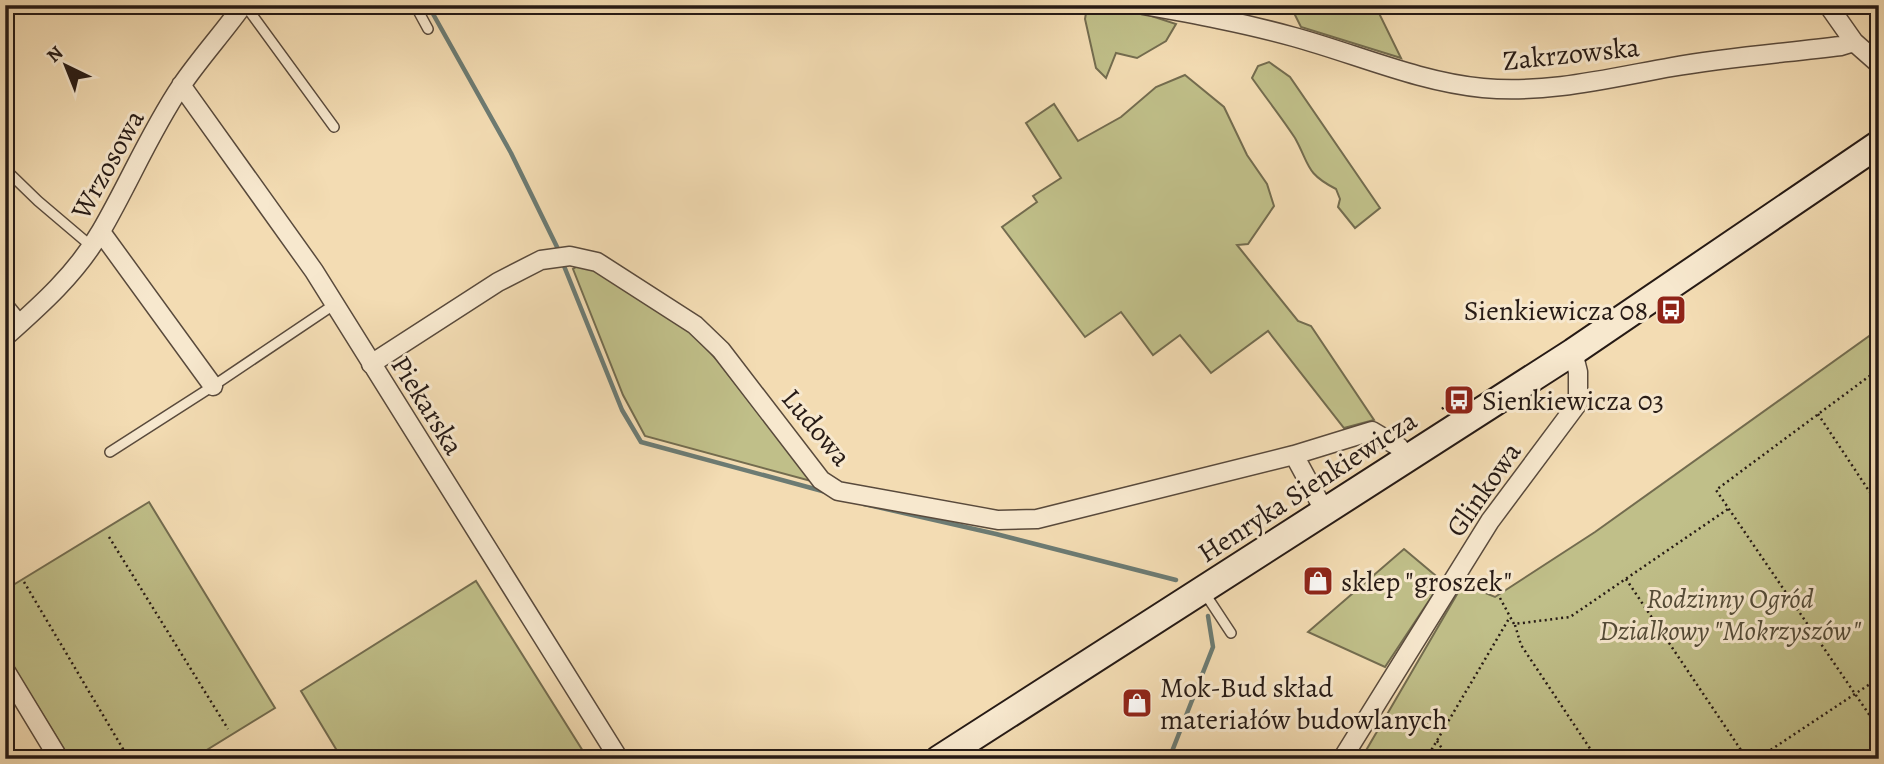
<svg xmlns="http://www.w3.org/2000/svg" width="1884" height="764" font-family="Alegreya,serif">
	<style>
		.green { fill: #c0bf89; stroke: #736c4f; stroke-width: 2 }
		.lines { fill: none; stroke-linecap: round; stroke-linejoin: round }
		.stream { stroke: #6c7b73; stroke-width: 4.5 }
		.service-casing { stroke: #594a3c; stroke-width: 12 }
		.minor-casing { stroke: #594a3c; stroke-width: 21 }
		.secondary-casing { stroke: #261a15; stroke-width: 30 }
		.path { stroke: #261a15; stroke-width: 2.5; stroke-dasharray: 2 3.5; stroke-linecap: butt }
		.service { stroke: #f7e8ce; stroke-width: 9 }
		.minor { stroke: #f7e8ce; stroke-width: 18 }
		.secondary { stroke: #f7e8ce; stroke-width: 26 }
		.labels { text-anchor: middle; stroke-width: 6; stroke-linejoin: round; paint-order: stroke }
		.street-label { font-size: 28px; fill: #261a15; stroke: #f7e8ce }
		.poi-label { font-size: 28px; fill: #261a15; stroke: #f7e8ce; text-anchor: start }
		.park-label { font-size: 28px; font-style: italic; fill: #544c38; stroke: #f7e8ce }
	</style>
	<rect width="100%" height="100%" fill="#f3dcb3"/>
	<filter id="stains"><feTurbulence type="fractalNoise" baseFrequency=".00286" numOctaves="4"/><feColorMatrix values="0 0 0 0 .2 0 0 0 0 .09 0 0 0 0 .02 0 0 0 .5 -.17"/></filter>
	<radialGradient id="worn" r=".72"><stop offset=".6" stop-color="#630" stop-opacity="0"/><stop offset="1" stop-color="#630" stop-opacity=".3"/></radialGradient>
	<!-- green -->
	<path class="green" d="M1290 5H1375L1401 58 1301 27Z
		M1087 7 1130 9 1176 24 1166 41 1137 58 1116 53 1106 78 1096 68 1085 19Z
		M1269 62 1290 77 1380 208 1355 228 1338 207 1340 199 1336 189C1305 173 1310 165 1295 138 1282 118 1266 98 1252 78L1258 66Z
		M1185 75 1224 107 1247 155 1267 184 1274 206 1248 244 1237 245 1298 321 1311 326 1374 420 1344 428 1268 331 1211 373 1180 335 1153 355 1121 312 1085 337 1002 227 1037 202 1033 196 1061 178 1026 123 1054 104 1078 141 1121 117 1156 87Z
		M579 265 597 270 694 335 717 360 811 481 645 436 623 395 573 269Z
		M1879 329V759H1361L1463 584 1495 597 1595 532Z
		M149 502 275 708 192 759H70L5 653V590Z
		M1404 549 1442 581 1385 667 1308 632Z
		M476 581 588 759H342L301 691Z"/>
	<g class="lines">
		<!-- stream -->
		<path class="stream" d="M428 5 511 153 558 249
			M564 266 622 410 641 442 826 492
			M864 504 996 534 1176 580
			M1169 759 1213 647 1208 616"/>
		<!-- service casing -->
		<g class="service-casing">
			<path id="service" d="M245 5 334 127
				M415 5 428 29
				M5 169 38 201 91 246
				M5 300 22 321
				M110 452 213 386 335 304
				M1204 592 1231 633"/>
		</g>
		<!-- minor casing -->
		<g class="minor-casing">
			<path id="minor" d="M1143 5C1194 14 1244 23 1294 37 1356 54 1419 82 1483 88 1547 94 1610 78 1672 67 1728 57 1785 53 1841 46L1854 42
				M1828 5 1854 42 1879 64
				M181 85 314 271 619 759
				M101 232 213 386
				M5 337C41 305 77 273 101 231 129 183 150 132 181 86 200 58 223 33 243 5
				M371 364 498 282 541 260 570 256 597 262 695 325 721 350 821 480 838 491 998 520 1037 519 1294 455 1325 512
				M1294 455 1372 431 1399 447 1407 460
				M5 670 59 759
				M1342 759 1490 521 1578 403V372L1573 352"/>
		</g>
		<!-- secondary casing -->
		<g class="secondary-casing">
			<path id="secondary" d="M939 759 1573 352 1879 144"/>
		</g>
		<!-- path -->
		<path class="path" d="M1879 369 1716 490 1879 729
			M1442 409 1447 404 1472 391
			M1818 414 1879 506
			M109 537 228 729
			M1626 579 1747 759
			M24 582 129 759
			M1500 598 1514 624 1570 617 1728 509
			M1515 625 1521 645 1597 759
			M1437 741 1449 759
			M911 759 920 753
			M1426 759 1510 617
			M1757 759 1879 678"/>
		<!-- service -->
		<use href="#service" class="service"/>
		<!-- minor -->
		<use href="#minor" class="minor"/>
		<!-- secondary -->
		<use href="#secondary" class="secondary"/>
	</g>
	<!-- icons -->
	<defs>
		<g id="bus-square" transform="scale(1.575)"><rect x="-9" y="-9" width="18" height="18" rx="4" fill="#8f2418" stroke="#f7e8ce"/><path d="M-5-6H5V4H4V6H2V4H-2V6H-4V4H-5ZM-3.5-4V0h7V-4ZM-3.5 1.2v1.5H-2V1.2ZM2 1.2v1.5H3.5V1.2Z" fill="#fff"/></g>
		<g id="shop-square" transform="scale(1.575)"><rect x="-9" y="-9" width="18" height="18" rx="4" fill="#8f2418" stroke="#f7e8ce"/><path d="M-5-2.5h2.3a2.7 3.5 0 0 1 5.4 0H5L5.5 6h-11ZM-1.5-2.5h3a1.5 2.3 0 0 0-3 0Z" fill="#fff"/></g>
	</defs>
	<g fill-rule="evenodd">
		<use href="#bus-square" x="1671" y="310"/>
		<use href="#bus-square" x="1459" y="400"/>
		<use href="#shop-square" x="1318" y="581"/>
		<use href="#shop-square" x="1137" y="703"/>
	</g>
	<g class="labels">
		<!-- street labels -->
		<g class="street-label">
			<text transform="translate(1571 53) rotate(-6)" y="10">Zakrzowska</text>
			<text transform="translate(107 164) rotate(-61)" y="10">Wrzosowa</text>
			<text transform="translate(428 405) rotate(58)" y="10">Piekarska</text>
			<text transform="translate(817 427) rotate(50)" y="10">Ludowa</text>
			<text transform="translate(1307 486) rotate(-33)" y="10">Henryka Sienkiewicza</text>
			<text transform="translate(1483 489) rotate(-55)" y="10">Glinkowa</text>
		</g>
		<!-- poi labels -->
		<g class="poi-label">
			<text x="1648" y="320" text-anchor="end">Sienkiewicza 08</text>
			<text x="1482" y="410">Sienkiewicza 03</text>
			<text x="1341" y="591">sklep "groszek"</text>
			<text x="1160" y="697">Mok-Bud skład<tspan x="1160" dy="32">materiałów budowlanych</tspan></text>
		</g>
		<!-- park labels -->
		<g class="park-label">
			<text x="1730" y="608">Rodzinny Ogród<tspan x="1730" dy="32">Dzialkowy "Mokrzyszów"</tspan></text>
		</g>
	</g>
	<!-- margin -->
	<rect width="1884" height="764" fill="none" stroke="#f3dcb3" stroke-width="28"/>
	<rect x="7" y="7" width="1870" height="750" fill="none" stroke="#261a15" stroke-width="3.5"/>
	<rect x="14" y="14" width="1856" height="736" fill="none" stroke="#261a15" stroke-width="2"/>
	<!-- north arrow -->
	<g transform="translate(66 66) rotate(317)" stroke="#f7e8ce" stroke-width="5" paint-order="stroke">
	<path d="M0-5L12 26L0 18L-12 26Z" fill="#261a15"/>
	<text y="-10" font-size="19" font-weight="bold" text-anchor="middle" fill="#261a15">N</text>
	</g>
	<rect width="100%" height="100%" filter="url(#stains)"/>
	<rect width="100%" height="100%" fill="url(#worn)"/>
</svg>
